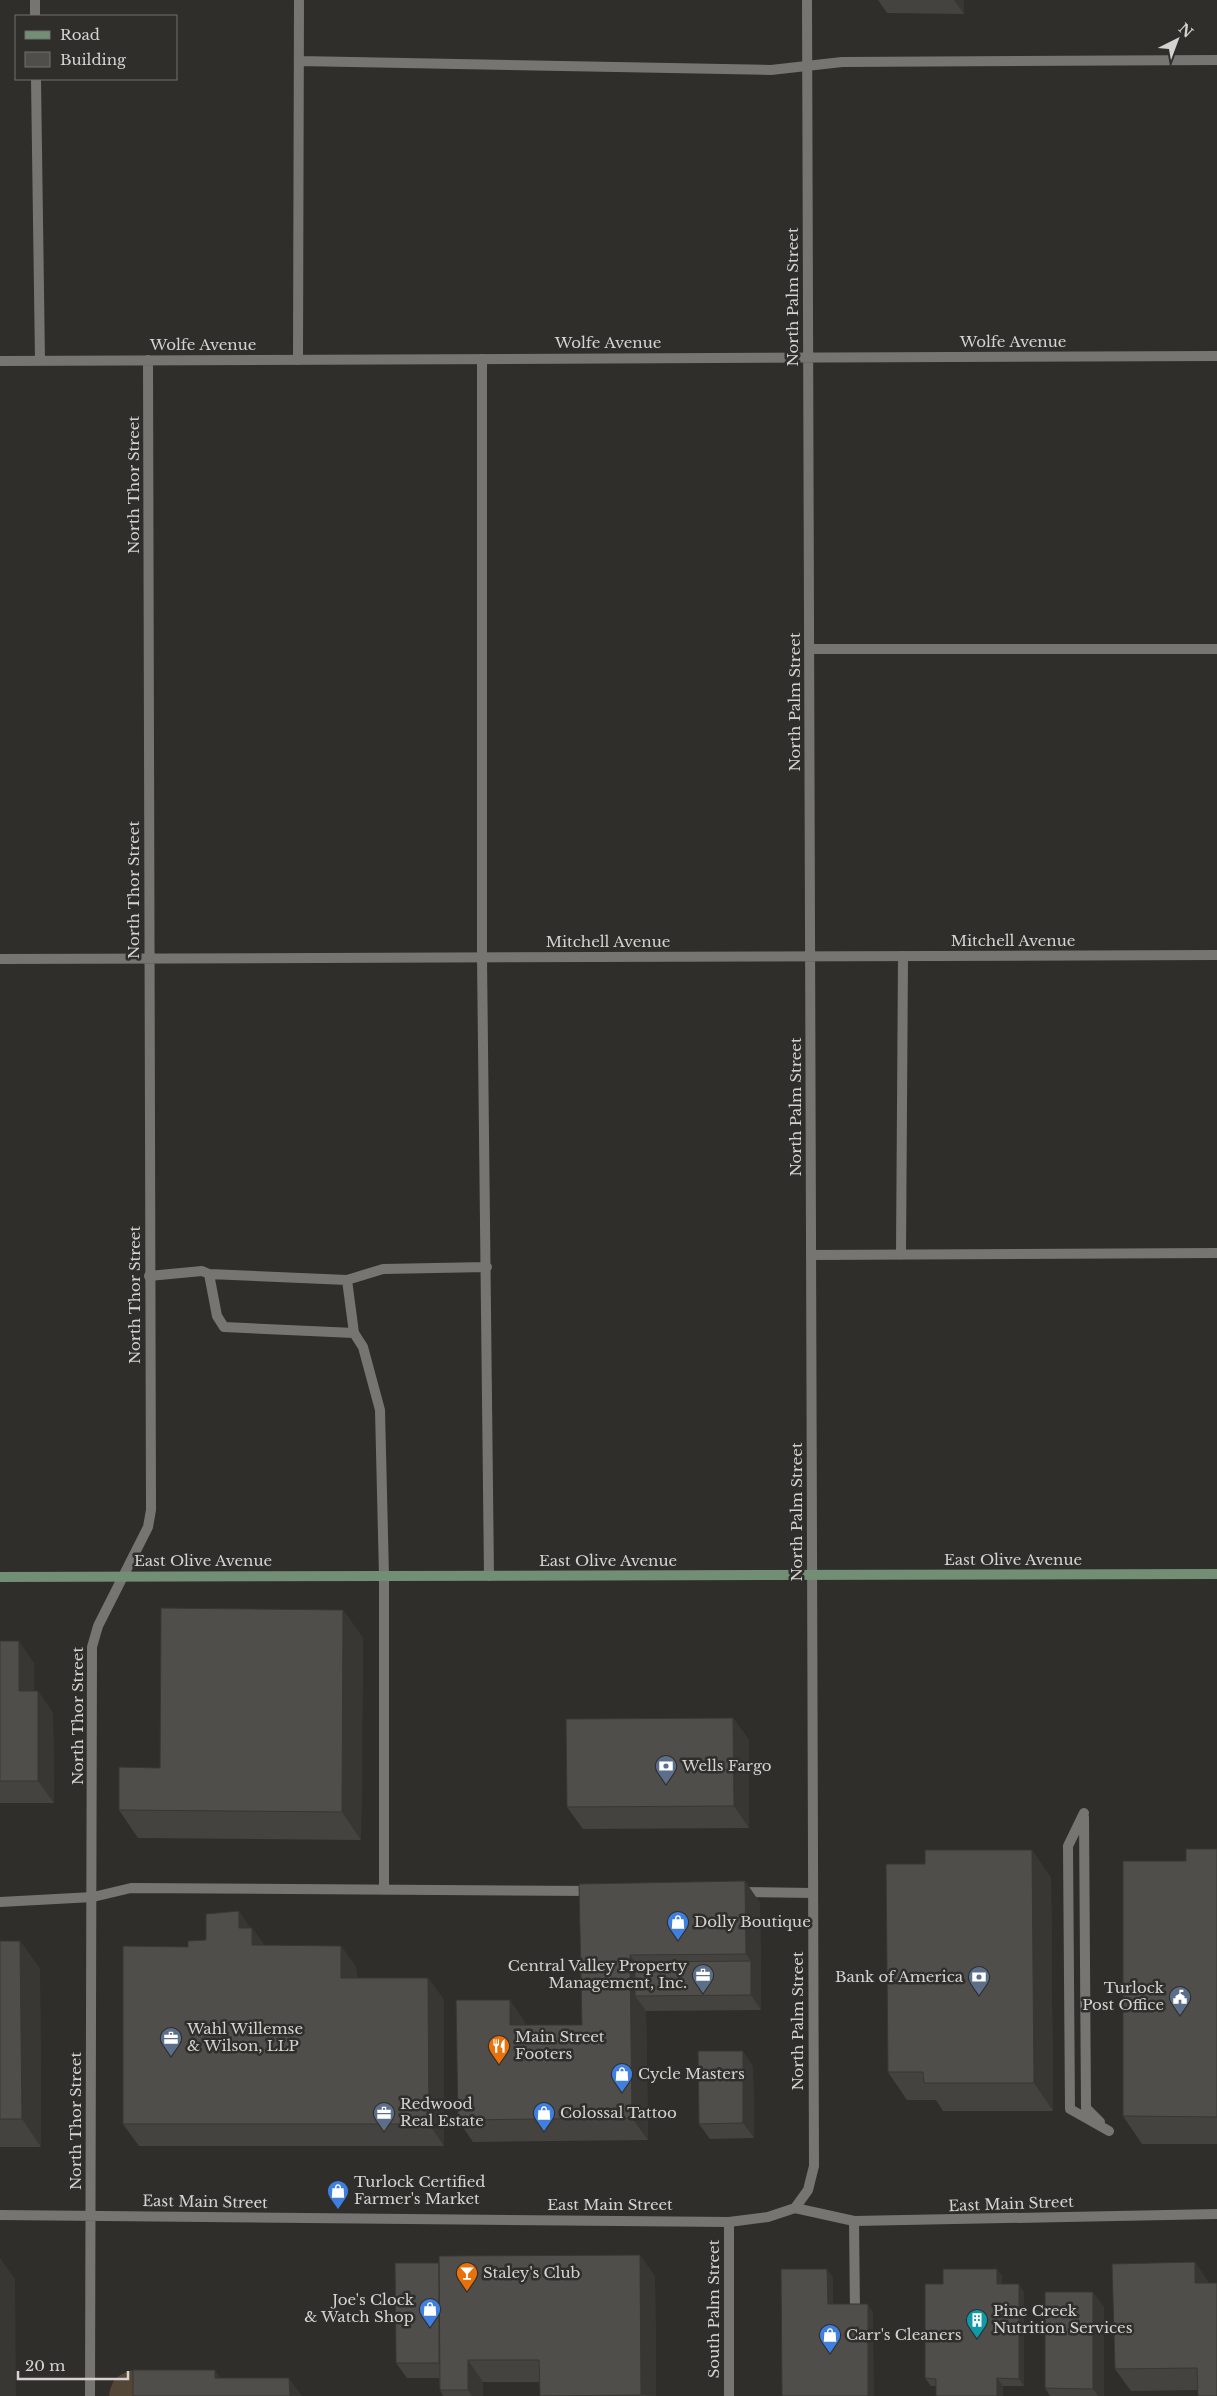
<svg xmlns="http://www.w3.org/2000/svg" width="1217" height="2396" font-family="'Libre Baskerville',serif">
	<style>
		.green { fill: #534636 }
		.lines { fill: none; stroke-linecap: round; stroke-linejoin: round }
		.lane { stroke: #777572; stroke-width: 10 }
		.street { stroke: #777572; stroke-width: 10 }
		.secondary { stroke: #728f76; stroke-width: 10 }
		.wall { fill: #454340 }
		.shaded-wall { fill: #383734 }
		.building { fill: #504e4b; stroke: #383734 }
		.labels { text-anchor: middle; stroke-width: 5; stroke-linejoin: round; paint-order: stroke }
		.street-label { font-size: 15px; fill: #d5d3d2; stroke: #302e2b }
		.poi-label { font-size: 15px; fill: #d5d3d2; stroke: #302e2b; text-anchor: start }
	</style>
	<rect width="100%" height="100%" fill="#302e2b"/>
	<!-- green -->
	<path class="green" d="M135 2370 136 2396H109C111 2379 119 2373 135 2370Z"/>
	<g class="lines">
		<!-- lane -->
		<path class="lane" d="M299 61 771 70 842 62 1217 60
			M482 359V958L489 1576
			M298 360 299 0
			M810 649H1217
			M811 1255 1217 1253
			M901 1255 903 956
			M209 1274 347 1280 354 1333
			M149 1276 202 1271 209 1274 217 1316 224 1327 354 1333 363 1347 380 1410 384 1576V1890
			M347 1280 383 1269 487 1267
			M1084 1813 1068 1846 1070 2109 1109 2131
			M1084 1817 1086 2108 1100 2122
			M740 1892 813 1893
			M0 1902 93 1897 131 1888 593 1891
			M854 2221 855 2312"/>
		<!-- street -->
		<path class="street" d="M35 0V16
			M36 79 40 361
			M0 361 1217 356
			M0 959 1217 955
			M795 2208 808 2190 814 2166 807 0
			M0 2215 729 2222 768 2217 795 2208 854 2221 1217 2214
			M729 2222V2396
			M90 2396 92 1647 98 1626 148 1527 151 1510 148 360"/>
		<!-- secondary -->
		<path class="secondary" d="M0 1577 1217 1574"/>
	</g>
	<!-- wall -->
	<path class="wall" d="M878 0H964V14L887 13Z
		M343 1610 363 1638 361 1840 138 1838 119 1810 160 1768Z
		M0 1641 34 1663V1691H38L53 1713 54 1803H0Z
		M733 1718 749 1740V1828L583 1829 567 1807Z
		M1217 1849V2144H1142L1123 2116 1186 1861Z
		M1032 1850 1051 1878 1053 2111H943L936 2100H907L888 2072 925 1864Z
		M745 1881 760 1903 761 2010 646 2011 648 2140 473 2142 458 2120 525 2022V2025H582L579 1884Z
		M251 1928H252L264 1945 341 1946 356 1967 357 1978H428L444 2000V2146H139L123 2124 188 1947 206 1940Z
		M0 1941H20L40 1969 41 2147H0Z
		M753 2066 754 2138 710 2139 699 2124Z
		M640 2255 655 2277 656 2396H540V2382H483V2396H443L440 2390 439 2378H407L396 2363 439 2263Z
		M1002 2276V2284L1024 2292V2386H1003V2396H936V2386H931L925 2378 943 2284Z
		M1209 2283 1198 2390 1131 2391 1115 2369Z
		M1104 2307V2396H1050L1045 2388Z"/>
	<!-- shaded-wall -->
	<path class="shaded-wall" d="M954 0H964V14Z
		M343 1610 363 1638 361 1840 342 1812Z
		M19 1641 34 1663V1712L19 1691Z
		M38 1691 53 1713 54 1803 38 1781Z
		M733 1718 749 1740V1828L734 1806Z
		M1032 1850 1051 1878 1053 2111 1034 2083Z
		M745 1881 760 1903 761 2010 751 1995V1961L746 1954Z
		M239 1911 252 1930V1928L267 1950V1967L239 1928Z
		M20 1941 40 1969 41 2147 22 2119Z
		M341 1946 356 1967 357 2000 341 1978Z
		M630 1955 645 1977 635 1996 646 2011 648 2140 632 2118Z
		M428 1978 444 2000V2146L429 2124Z
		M510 2000 525 2022V2047L510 2025Z
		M743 2051 753 2066 754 2138 743 2123Z
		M640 2255 655 2277 656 2396 641 2395Z
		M0 2258 15 2279 16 2396H0Z
		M1195 2262 1210 2284 1195 2283Z
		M827 2269 833 2277V2312L828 2304Z
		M997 2269 1002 2276V2292L997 2284Z
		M1019 2284 1024 2292V2386L1019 2379Z
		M1093 2292 1104 2307V2396H1098L1093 2389Z
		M868 2304 873 2312 874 2396H868Z
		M468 2360 483 2382V2396H472L468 2390Z
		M215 2370 230 2392 215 2378Z
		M289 2378 302 2396H290Z
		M997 2378 1003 2386V2396H997Z"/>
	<!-- building -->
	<path class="building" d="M161 1608 343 1610 342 1812 119 1810V1767L160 1768Z
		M0 1641H19V1691H38V1781H0Z
		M733 1718 734 1806 567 1807 566 1719Z
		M1186 1849H1217V2117L1123 2116V1861H1186Z
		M925 1850H1032L1034 2083H924L923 2072H888L886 1864H925Z
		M745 1881 746 1954 630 1955 632 2118 458 2120 456 2000H510V2025H582L579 1884Z
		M239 1911V1928H252V1945L341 1946V1978H428L429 2124H123V1946L188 1947V1941L206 1940V1914Z
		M0 1941H20L22 2119H0Z
		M751 1961V1995L635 1996V1962Z
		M698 2051H743V2123L699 2124Z
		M640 2255 641 2395 540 2396 539 2360H468V2390H440L439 2256Z
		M1195 2262V2283H1217V2396H1198L1197 2368 1115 2369 1112 2264Z
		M395 2263H439V2363H396Z
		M781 2269H827L828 2304H868V2396H782Z
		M943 2269H997V2284H1019V2379L997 2378V2396H936V2379L925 2378V2284H943Z
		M1045 2292H1093V2389L1045 2388Z
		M133 2370H215V2378H289L290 2396H133Z"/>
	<!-- icons -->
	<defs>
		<g id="bank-pin" transform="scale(1.125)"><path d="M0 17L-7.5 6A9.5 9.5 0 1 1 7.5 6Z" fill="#5c6f8a" stroke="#302e2b"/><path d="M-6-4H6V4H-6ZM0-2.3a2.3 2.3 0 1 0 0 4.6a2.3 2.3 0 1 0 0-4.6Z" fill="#fff"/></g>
		<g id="shop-pin" transform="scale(1.125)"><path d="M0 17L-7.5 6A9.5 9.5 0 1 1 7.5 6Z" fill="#3f7fe0" stroke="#302e2b"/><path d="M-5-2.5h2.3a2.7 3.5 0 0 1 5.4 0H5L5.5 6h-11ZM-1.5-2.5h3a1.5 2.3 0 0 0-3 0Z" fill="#fff"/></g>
		<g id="office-pin" transform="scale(1.125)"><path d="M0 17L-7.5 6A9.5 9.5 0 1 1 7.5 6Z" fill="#5c6f8a" stroke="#302e2b"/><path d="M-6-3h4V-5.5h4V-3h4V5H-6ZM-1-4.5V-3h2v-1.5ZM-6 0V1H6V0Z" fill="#fff"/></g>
		<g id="civic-pin" transform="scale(1.125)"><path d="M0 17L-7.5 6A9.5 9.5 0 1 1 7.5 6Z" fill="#5c6f8a" stroke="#302e2b"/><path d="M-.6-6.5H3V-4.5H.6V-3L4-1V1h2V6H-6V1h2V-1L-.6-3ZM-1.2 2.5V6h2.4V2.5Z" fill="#fff"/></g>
		<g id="restaurant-pin" transform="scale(1.125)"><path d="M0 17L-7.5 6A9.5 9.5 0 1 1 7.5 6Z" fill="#e8710a" stroke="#302e2b"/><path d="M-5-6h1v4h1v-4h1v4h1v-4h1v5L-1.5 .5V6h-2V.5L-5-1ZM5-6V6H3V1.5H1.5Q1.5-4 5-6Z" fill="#fff"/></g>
		<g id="bar-pin" transform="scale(1.125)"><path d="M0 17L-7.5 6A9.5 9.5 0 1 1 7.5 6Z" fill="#e8710a" stroke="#302e2b"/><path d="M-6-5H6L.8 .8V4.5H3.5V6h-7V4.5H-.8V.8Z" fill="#fff"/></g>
		<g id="building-pin" transform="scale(1.125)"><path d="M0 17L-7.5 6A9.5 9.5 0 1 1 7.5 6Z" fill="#0f9aa8" stroke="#302e2b"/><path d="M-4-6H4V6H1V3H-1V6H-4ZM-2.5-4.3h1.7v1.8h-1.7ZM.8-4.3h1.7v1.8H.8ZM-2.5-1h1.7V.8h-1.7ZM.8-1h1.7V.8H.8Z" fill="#fff"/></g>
	</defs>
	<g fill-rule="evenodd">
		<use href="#bank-pin" x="666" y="1766"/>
		<use href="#shop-pin" x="678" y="1922"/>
		<use href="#office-pin" x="703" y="1975"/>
		<use href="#bank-pin" x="979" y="1977"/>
		<use href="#civic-pin" x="1180" y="1997"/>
		<use href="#office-pin" x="171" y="2038"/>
		<use href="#restaurant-pin" x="499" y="2046"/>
		<use href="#shop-pin" x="622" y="2074"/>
		<use href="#office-pin" x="384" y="2113"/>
		<use href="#shop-pin" x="544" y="2113"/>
		<use href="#shop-pin" x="338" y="2191"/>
		<use href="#bar-pin" x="467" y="2273"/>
		<use href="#shop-pin" x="430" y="2309"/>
		<use href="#building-pin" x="977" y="2320"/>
		<use href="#shop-pin" x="830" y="2335"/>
	</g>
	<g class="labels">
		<!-- street labels -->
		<g class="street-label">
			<text transform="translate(793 297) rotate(-90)" y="5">North Palm Street</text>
			<text x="1013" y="347">Wolfe Avenue</text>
			<text x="608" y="348">Wolfe Avenue</text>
			<text x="203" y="350">Wolfe Avenue</text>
			<text transform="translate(134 485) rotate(-90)" y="5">North Thor Street</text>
			<text transform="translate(795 702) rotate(-90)" y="5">North Palm Street</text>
			<text transform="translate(134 890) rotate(-90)" y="5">North Thor Street</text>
			<text x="1013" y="946">Mitchell Avenue</text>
			<text x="608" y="947">Mitchell Avenue</text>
			<text transform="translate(796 1107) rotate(-90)" y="5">North Palm Street</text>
			<text transform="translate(135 1295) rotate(-90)" y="5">North Thor Street</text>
			<text transform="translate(797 1512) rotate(-90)" y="5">North Palm Street</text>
			<text x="1013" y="1565">East Olive Avenue</text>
			<text x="203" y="1566">East Olive Avenue</text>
			<text x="608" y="1566">East Olive Avenue</text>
			<text transform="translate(78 1716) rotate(-90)" y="5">North Thor Street</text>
			<text transform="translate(798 2021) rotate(-90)" y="5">North Palm Street</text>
			<text transform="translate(76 2121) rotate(-90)" y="5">North Thor Street</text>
			<text transform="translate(205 2202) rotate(1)" y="5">East Main Street</text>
			<text transform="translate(1011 2204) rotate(-2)" y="5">East Main Street</text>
			<text x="610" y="2210">East Main Street</text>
			<text transform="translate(714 2309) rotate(-90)" y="5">South Palm Street</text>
		</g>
		<!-- poi labels -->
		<g class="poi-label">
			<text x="682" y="1771">Wells Fargo</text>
			<text x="694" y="1927">Dolly Boutique</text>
			<text x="687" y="1971" text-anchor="end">Central Valley Property<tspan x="687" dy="17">Management, Inc.</tspan></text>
			<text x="963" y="1982" text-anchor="end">Bank of America</text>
			<text x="1164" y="1993" text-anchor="end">Turlock<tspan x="1164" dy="17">Post Office</tspan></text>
			<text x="187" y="2034">Wahl Willemse<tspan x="187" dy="17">&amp; Wilson, LLP</tspan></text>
			<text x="515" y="2042">Main Street<tspan x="515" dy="17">Footers</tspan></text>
			<text x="638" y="2079">Cycle Masters</text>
			<text x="400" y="2109">Redwood<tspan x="400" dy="17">Real Estate</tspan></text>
			<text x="560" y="2118">Colossal Tattoo</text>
			<text x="354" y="2187">Turlock Certified<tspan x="354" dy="17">Farmer's Market</tspan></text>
			<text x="483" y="2278">Staley's Club</text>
			<text x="414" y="2305" text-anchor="end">Joe's Clock<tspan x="414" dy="17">&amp; Watch Shop</tspan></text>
			<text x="993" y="2316">Pine Creek<tspan x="993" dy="17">Nutrition Services</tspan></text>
			<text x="846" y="2340">Carr's Cleaners</text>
		</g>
	</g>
	<!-- legend -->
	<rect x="15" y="15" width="162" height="65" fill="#302e2b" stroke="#72706e"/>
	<rect x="25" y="31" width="25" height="8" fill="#728f76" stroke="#72706e"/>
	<text x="60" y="40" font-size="15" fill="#d5d3d2">Road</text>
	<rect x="25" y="52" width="25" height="15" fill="#504e4b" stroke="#72706e"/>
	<text x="60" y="65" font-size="15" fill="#d5d3d2">Building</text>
	<!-- north arrow -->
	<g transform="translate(1177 40) rotate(42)" stroke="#302e2b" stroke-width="4" paint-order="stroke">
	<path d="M0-4L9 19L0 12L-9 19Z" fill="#d5d3d2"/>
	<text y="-8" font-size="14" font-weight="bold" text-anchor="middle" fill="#d5d3d2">N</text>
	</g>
	<!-- scale -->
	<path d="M18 2371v8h110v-8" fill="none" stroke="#d5d3d2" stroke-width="2.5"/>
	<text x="25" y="2371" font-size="15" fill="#d5d3d2" stroke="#302e2b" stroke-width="4" paint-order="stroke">20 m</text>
</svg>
